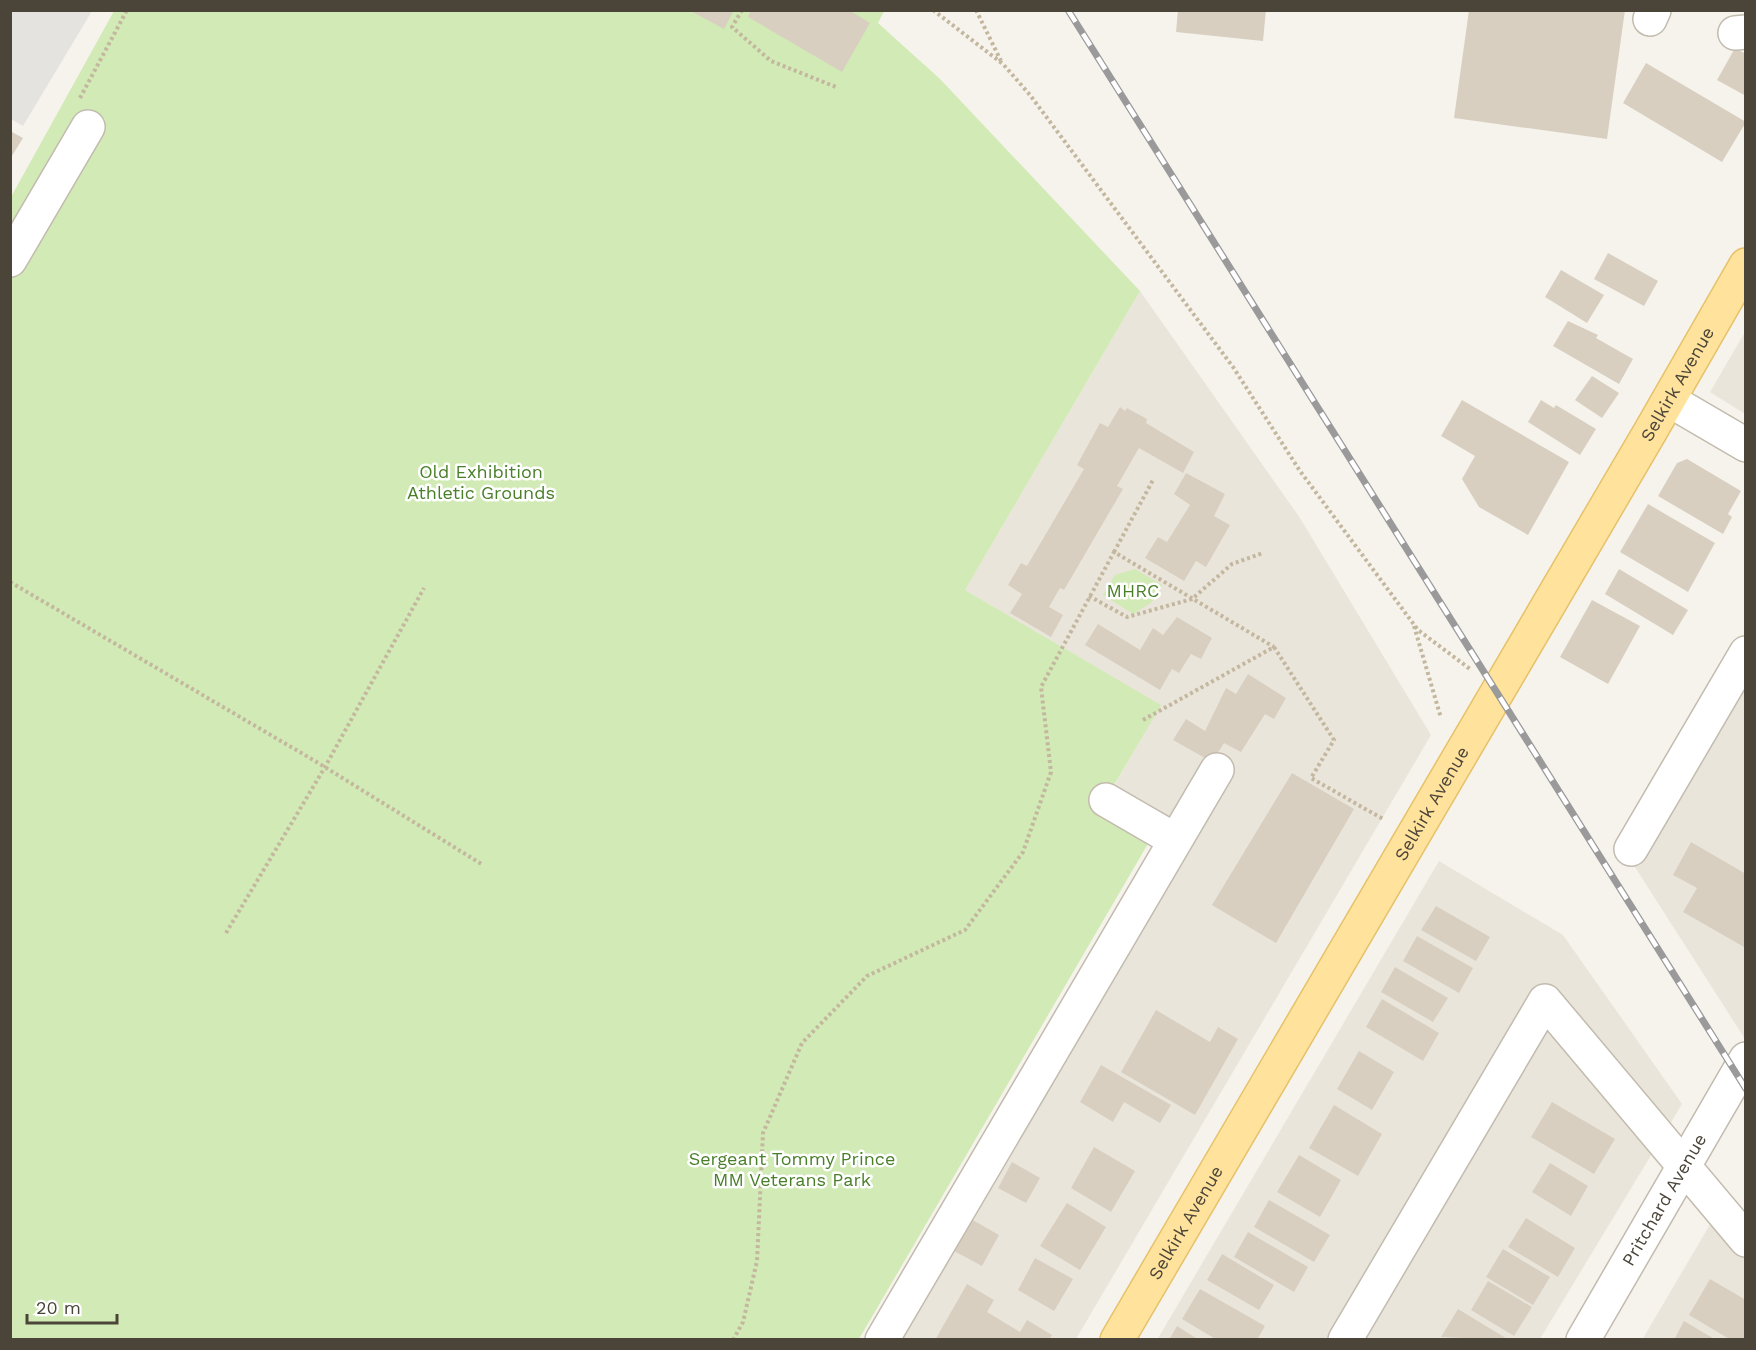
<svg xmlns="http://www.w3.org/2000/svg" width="1756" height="1350" font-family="'Work Sans',sans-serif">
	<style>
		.residential { fill: #eae5da }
		.green { fill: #d2eab5 }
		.parking { fill: #e5e3e0 }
		.building { fill: #d8cfc1 }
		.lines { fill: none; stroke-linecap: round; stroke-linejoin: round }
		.minor-casing { stroke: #c2bbae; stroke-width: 36 }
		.major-casing { stroke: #e6c16a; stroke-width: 36 }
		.path { stroke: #c4b79f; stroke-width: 4; stroke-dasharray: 3 3; stroke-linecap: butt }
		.minor { stroke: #fff; stroke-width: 33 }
		.major { stroke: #ffe39c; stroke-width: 33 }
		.rail-casing { stroke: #9a9a9a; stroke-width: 7 }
		.rail { stroke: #fff; stroke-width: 4.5; stroke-dasharray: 14; stroke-linecap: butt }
		.labels { text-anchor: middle; stroke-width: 5; stroke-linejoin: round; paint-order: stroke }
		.street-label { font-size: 18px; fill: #4b4439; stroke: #fff }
		.park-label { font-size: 18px; fill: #4a7f2a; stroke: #fff }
	</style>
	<rect width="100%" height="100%" fill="#f6f3ec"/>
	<!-- residential -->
	<path class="residential" d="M1140 291 1300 518 1431 735 1076 1339 896 1340 1192 835 1113 788 1160 705 965 590Z
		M1745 332V414L1710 392Z
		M1745 671V1039L1633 864Z
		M1439 861 1563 935 1682 1104 1540 1339 1157 1340Z
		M1725 1199 1745 1223V1339L1642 1340Z"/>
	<!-- green -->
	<path class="green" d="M114 11H884L878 23 940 79 1140 291 965 590 1161 705 1113 787 1163 818 859 1339 11 1340V197Z
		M1135 569 1162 585 1152 602 1133 614 1103 595 1115 575Z"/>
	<!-- parking -->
	<path class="parking" d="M11 10 92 11 23 126 11 119Z"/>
	<!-- building -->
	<path class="building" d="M689 10H734L724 29Z
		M751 10H849L870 23 842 72 748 17Z
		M1178 10H1266L1263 41 1176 32Z
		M1469 10H1625L1607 139 1454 118Z
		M1735 48 1746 54V96L1717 80Z
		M1646 63 1746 122 1722 162 1623 103Z
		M10 131 23 138 10 159Z
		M1608 253 1658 281 1644 306 1594 279Z
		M1561 270 1604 295 1587 323 1545 297Z
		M1568 321 1598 335 1596 338 1633 359 1619 384 1553 346Z
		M1592 376 1619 393 1602 418 1575 400Z
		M1462 400 1569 462 1528 535 1479 507 1462 479 1475 456 1441 436Z
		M1541 400 1554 408 1556 405 1596 429 1580 455 1528 422Z
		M1120 407 1125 411 1127 408 1147 419 1146 423 1194 452 1183 473 1139 448 1117 486 1123 489 1064 590 1060 588 1049 607 1063 615 1051 637 1010 613 1022 594 1008 585 1021 563 1027 566 1084 469 1077 465 1100 423 1108 427Z
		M1687 459 1741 491 1728 514 1732 517 1723 534 1658 496 1677 463Z
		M1186 473 1225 494 1214 516 1230 525 1206 567 1196 561 1184 581 1145 558 1158 537 1167 542 1190 505 1174 494Z
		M1648 504 1715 543 1688 592 1620 552Z
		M1619 569 1688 610 1673 635 1605 594Z
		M1592 600 1640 626 1608 684 1560 657Z
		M1177 617 1212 638 1201 659 1191 654 1179 673 1172 669 1160 690 1085 645 1098 624 1140 650 1153 628 1163 635Z
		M1248 674 1286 698 1274 719 1265 714 1241 752 1224 743 1212 762 1173 740 1186 719 1205 731 1226 688 1236 694Z
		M1292 773 1354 809 1276 943 1212 905Z
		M1691 842 1746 874 1744 947 1683 912 1697 888 1673 875Z
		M1436 906 1490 937 1476 961 1421 930Z
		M1417 936 1473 968 1459 993 1403 961Z
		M1395 967 1448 998 1433 1022 1381 992Z
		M1382 999 1439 1033 1423 1061 1366 1027Z
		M1156 1010 1210 1042 1218 1027 1238 1039 1195 1115 1121 1072Z
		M1359 1051 1394 1072 1372 1110 1337 1089Z
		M1101 1065 1171 1105 1160 1123 1124 1102 1113 1122 1080 1102Z
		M1552 1102 1615 1139 1594 1174 1531 1137Z
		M1334 1105 1382 1134 1358 1176 1309 1148Z
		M1094 1147 1135 1171 1111 1212 1071 1188Z
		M1299 1155 1341 1180 1320 1217 1277 1192Z
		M1012 1162 1040 1178 1026 1203 998 1188Z
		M1550 1163 1588 1186 1571 1216 1532 1192Z
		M1269 1200 1330 1235 1314 1262 1254 1227Z
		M1067 1203 1106 1227 1080 1270 1040 1246Z
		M1526 1218 1575 1248 1558 1277 1508 1247Z
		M971 1219 999 1235 982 1266 954 1251Z
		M1248 1232 1308 1267 1294 1292 1234 1257Z
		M1503 1249 1550 1277 1533 1305 1486 1277Z
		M1222 1254 1274 1285 1259 1310 1207 1280Z
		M1035 1258 1073 1279 1054 1311 1018 1290Z
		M1710 1279 1746 1300V1340H1731L1689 1315Z
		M1488 1281 1532 1307 1514 1336 1471 1310Z
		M967 1284 994 1300 987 1312 1020 1332 1027 1320 1052 1335 1049 1340H935Z
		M1200 1289 1265 1326 1257 1340H1217L1182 1319Z
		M1458 1309 1509 1340 1441 1337Z
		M1684 1321 1716 1340H1674Z
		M1177 1326 1199 1340H1169Z"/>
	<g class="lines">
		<!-- minor casing -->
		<g class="minor-casing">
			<g id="minor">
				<path d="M1650 19 1654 10"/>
				<path d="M1735 33 1746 32"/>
				<path d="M10 260 88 127"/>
				<path d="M1669 400 1746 445"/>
				<path d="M1106 800 1175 840"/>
				<path d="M1631 849 1746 653"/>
				<path d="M882 1340 1217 770"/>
				<path d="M1345 1340 1545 1001 1746 1240"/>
				<path id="s1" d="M1583 1340 1746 1059"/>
			</g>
		</g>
		<!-- major casing -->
		<g class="major-casing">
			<g id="major">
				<path id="s2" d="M1117 1340 1650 432 1746 265"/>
			</g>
		</g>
		<!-- path -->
		<path class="path" d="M742 10 732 27 771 61 836 87
			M933 10 1003 64 1030 95 1233 367 1300 471 1418 630 1470 669
			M976 10 1001 61
			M80 98 127 10
			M1114 552 1153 480
			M10 582 315 761 483 865
			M1089 596 1127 617 1192 599 1232 564 1263 553
			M1414 626 1441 718
			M1143 720 1274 647 1334 740 1311 778 1383 819
			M226 933 325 767 424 588
			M733 1340 743 1322 757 1261 763 1133 802 1043 867 976 965 930 1023 852 1051 772 1041 687 1114 552 1274 647"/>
		<!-- minor -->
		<use href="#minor" class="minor"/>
		<!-- major -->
		<use href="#major" class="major"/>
		<!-- rail casing -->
		<g class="rail-casing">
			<path id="rail" d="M1068 10 1746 1089"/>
		</g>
		<!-- rail -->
		<use href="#rail" class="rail"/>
	</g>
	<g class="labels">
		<!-- street labels -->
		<g class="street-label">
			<text dy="6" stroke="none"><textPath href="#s2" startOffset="1108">Selkirk Avenue</textPath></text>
			<text dy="6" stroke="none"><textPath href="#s2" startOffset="622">Selkirk Avenue</textPath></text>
			<text dy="6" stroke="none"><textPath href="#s1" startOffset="162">Pritchard Avenue</textPath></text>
			<text dy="6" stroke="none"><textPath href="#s2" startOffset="136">Selkirk Avenue</textPath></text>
		</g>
		<!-- park labels -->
		<g class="park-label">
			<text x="481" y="478">Old Exhibition<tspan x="481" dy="21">Athletic Grounds</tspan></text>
			<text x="1133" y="597">MHRC</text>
			<text x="792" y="1165">Sergeant Tommy Prince<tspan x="792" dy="21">MM Veterans Park</tspan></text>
		</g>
	</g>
	<!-- border -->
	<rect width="1756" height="1350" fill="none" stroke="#4b4439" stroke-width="24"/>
	<!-- scale -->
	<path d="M27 1314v9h90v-9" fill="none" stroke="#4b4439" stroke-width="3"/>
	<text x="36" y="1314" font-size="18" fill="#4b4439" stroke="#ffffff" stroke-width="4.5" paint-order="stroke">20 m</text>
</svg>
